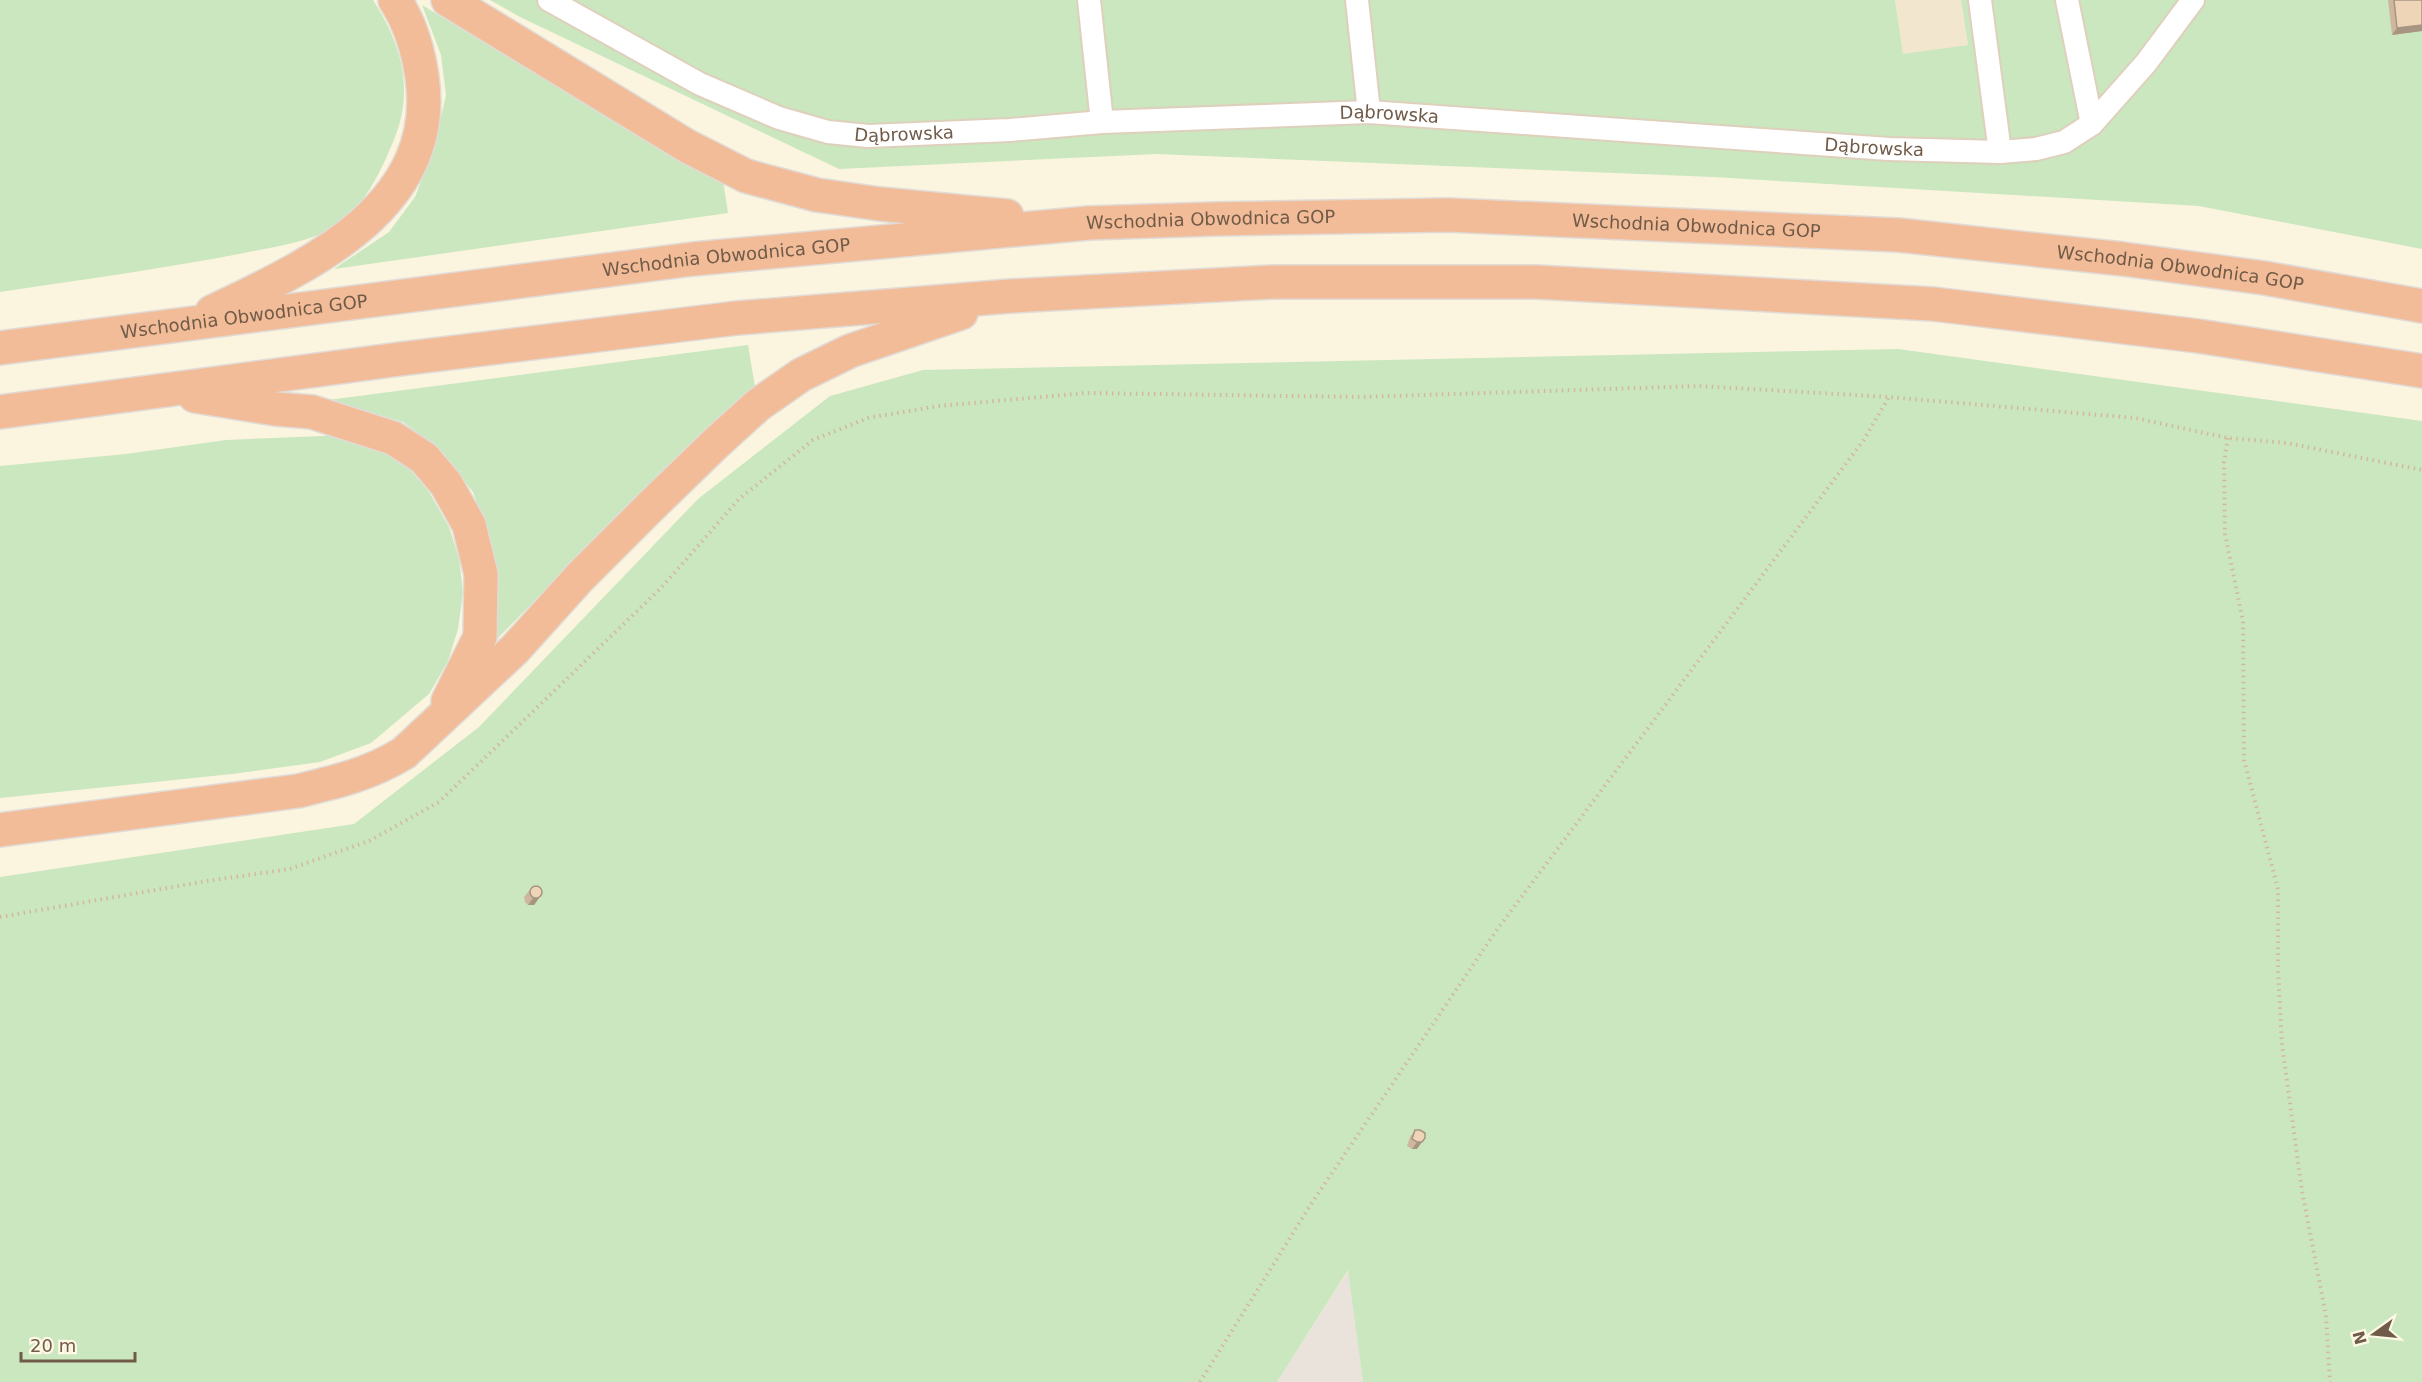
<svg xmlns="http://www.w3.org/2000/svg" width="2422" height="1382" font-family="'DejaVu Sans',sans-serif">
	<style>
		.residential { fill: #f2e6ce }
		.industrial { fill: #e9e3db }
		.green { fill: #cae7bf }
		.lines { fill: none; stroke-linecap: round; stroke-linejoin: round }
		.service-casing { stroke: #ded0bc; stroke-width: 26 }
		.motorway-casing { stroke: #e0dbd7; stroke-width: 36 }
		.path { stroke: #d3b99c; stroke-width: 4; stroke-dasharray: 1.5 4.5; stroke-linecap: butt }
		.service { stroke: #fff; stroke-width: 22 }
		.motorway { stroke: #f3bc98; stroke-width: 33 }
		.wall { fill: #ceb79e }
		.shaded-wall { fill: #a79581 }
		.building { fill: #efd5b8; stroke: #a79581; stroke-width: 1.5 }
		.labels { text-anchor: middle; stroke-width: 4.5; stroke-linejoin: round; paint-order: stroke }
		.street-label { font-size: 18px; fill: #705b48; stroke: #fef8e5 }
	</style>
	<rect width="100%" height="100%" fill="#fbf4df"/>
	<!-- residential -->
	<path class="residential" d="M1895 0H1961L1968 45 1903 55Z"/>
	<!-- industrial -->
	<path class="industrial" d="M1349 1269 1363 1382H1277Z"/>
	<!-- green -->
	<path class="green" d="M0 0H373C402 45 415 91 393 142 380 173 364 208 334 227 306 244 270 247 239 254 160 269 80 280 0 292Z
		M490 0H1895L1903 54 1968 45 1961 0H2422V249L2199 206 1713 177 1156 154 839 169 520 17Z
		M422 5 586 104 723 180 728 213 334 269 389 232 415 197 434 148 446 95 441 55Z
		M748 345 755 387 641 493 494 642 498 587 489 537 473 492 442 452 403 422 328 400Z
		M1898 349 2422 421V1382H1363L1348 1270 1277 1382H0V877L354 824 479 727 698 499 830 396 923 370Z
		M349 435 383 450 407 466 429 492 449 527 459 558 463 592 458 629 448 661 429 694 371 743 320 762 232 774 0 798V466L126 454 226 440Z"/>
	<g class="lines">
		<!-- service casing -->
		<g class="service-casing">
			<g id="service">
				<path id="s1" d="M549 0 700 84 779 118 828 132 868 136 1010 130 1102 122 1369 112 1889 149 2000 152 2036 149 2064 142 2092 124 2146 63 2193 0"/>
				<path d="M1089 0 1102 122"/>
				<path d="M1357 0 1369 112"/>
				<path d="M1980 0 2000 152"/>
				<path d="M2067 0 2092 124"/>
			</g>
		</g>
		<!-- motorway casing -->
		<g class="motorway-casing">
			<g id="motorway">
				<path d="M448 0 687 146 746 176 817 195 880 204 1007 216"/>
				<path d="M212 312C308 266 441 207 422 77 418 49 410 23 395 0"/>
				<path id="s2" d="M0 348 693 259 1089 223 1214 219 1448 215 1898 235 2123 259 2264 278 2422 306"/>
				<path d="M195 396 276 409 312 412 393 438 424 458 446 484 469 525 481 574 480 637 448 701"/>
				<path d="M0 412 400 359 737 318 1011 296 1273 282H1536L1933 304 2198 336 2422 371"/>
				<path d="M0 830 298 791C336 782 370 774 404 753L515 649 580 577 648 509 715 444 758 405 801 375 850 351 961 313"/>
			</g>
		</g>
		<!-- path -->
		<path class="path" d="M2228 438 2224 462 2225 534 2243 621 2244 760 2278 889V970L2282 1045 2302 1191 2326 1316 2330 1382
			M0 917 207 881 290 869 369 841 439 802 662 587 739 499 813 440 868 418 938 406 1086 393 1361 397 1699 386 1889 397 2135 418 2228 438 2287 443 2422 470
			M1200 1382 1313 1201 1496 931 1863 441 1889 397"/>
		<!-- service -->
		<use href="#service" class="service"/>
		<!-- motorway -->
		<use href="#motorway" class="motorway"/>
	</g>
	<!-- wall -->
	<path class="wall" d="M2388 0H2422V31L2392 35Z
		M533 886 537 901 534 905H528L525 902 524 897Z
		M1415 1130H1420L1417 1149H1412L1407 1146 1410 1137Z"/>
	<!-- shaded-wall -->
	<path class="shaded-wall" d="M2422 25V31L2392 35 2397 28Z
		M542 894 534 905H528L533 898Z
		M1425 1138 1417 1149H1412L1417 1142Z"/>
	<!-- building -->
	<path class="building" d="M2394 0H2422V25L2397 28Z
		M530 892a6 6 0 1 1 12 0a6 6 0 1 1-12 0Z
		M1415 1130H1420L1425 1133V1138L1422 1142H1417L1412 1139Z"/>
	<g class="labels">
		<!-- street labels -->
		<g class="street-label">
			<text dy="6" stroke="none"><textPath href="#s1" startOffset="872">Dąbrowska</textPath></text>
			<text dy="6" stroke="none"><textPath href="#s1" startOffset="386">Dąbrowska</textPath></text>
			<text dy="6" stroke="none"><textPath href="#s1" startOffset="1358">Dąbrowska</textPath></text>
			<text dy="6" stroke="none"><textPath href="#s2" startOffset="1218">Wschodnia Obwodnica GOP</textPath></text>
			<text dy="6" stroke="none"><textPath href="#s2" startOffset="1704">Wschodnia Obwodnica GOP</textPath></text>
			<text dy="6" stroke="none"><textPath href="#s2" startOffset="732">Wschodnia Obwodnica GOP</textPath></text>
			<text dy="6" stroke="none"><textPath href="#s2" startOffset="2190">Wschodnia Obwodnica GOP</textPath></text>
			<text dy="6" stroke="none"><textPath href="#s2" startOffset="246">Wschodnia Obwodnica GOP</textPath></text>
		</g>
	</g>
	<!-- north arrow -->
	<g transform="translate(2374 1334) rotate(255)" stroke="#fef8e5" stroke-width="4.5" paint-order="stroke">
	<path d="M0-4.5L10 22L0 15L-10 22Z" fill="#705b48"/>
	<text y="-9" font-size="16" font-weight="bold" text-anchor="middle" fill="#705b48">N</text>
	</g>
	<!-- scale -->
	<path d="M21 1352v9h114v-9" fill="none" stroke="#705b48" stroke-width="3"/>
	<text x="30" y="1352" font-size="18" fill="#705b48" stroke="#fef8e5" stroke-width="4.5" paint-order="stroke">20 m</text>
</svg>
